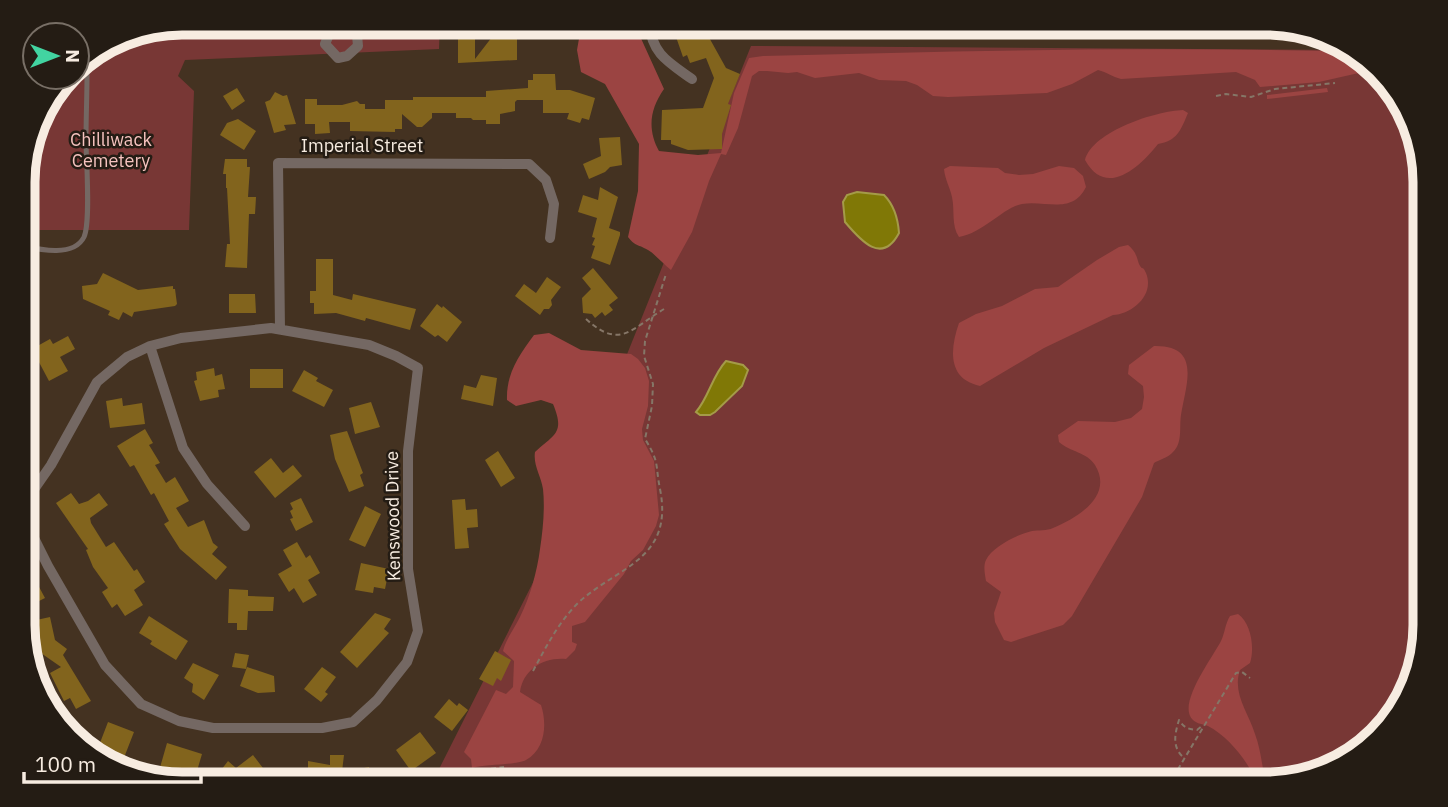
<svg xmlns="http://www.w3.org/2000/svg" width="1448" height="807" font-family="'IBM Plex Sans',sans-serif">
	<style>
		.green { fill: #783735 }
		.forest { fill: #9b4442 }
		.water { fill: #807806; stroke: #a49b48; stroke-width: 2 }
		.building { fill: #82641d }
		.lines { fill: none; stroke-linecap: round; stroke-linejoin: round }
		.path { stroke: #857667; stroke-width: 2; stroke-dasharray: 5 3.5; stroke-linecap: butt }
		.lane { stroke: #746863; stroke-width: 5 }
		.street { stroke: #746863; stroke-width: 10 }
		.labels { text-anchor: middle; stroke-width: 5; stroke-linejoin: round; paint-order: stroke }
		.park-label { font-size: 18px; fill: #f6c3bf; stroke: #241c14 }
		.street-label { font-size: 18px; fill: #f7ece1; stroke: #241c14 }
		.rim { fill: none; stroke: #f7ece1; stroke-width: 9 }
	</style>
	<rect width="100%" height="100%" fill="#443221"/>
	<!-- green -->
	<path class="green" d="M182 23H440L439 49 185 60 178 76 194 91 189 230H24V162L39 111 66 77H77V63L122 35Z
		M751 46 1351 50 1399 94 1425 172V635L1404 704 1346 763 1276 784H419L434 779 567 515 601 419Z"/>
	<!-- forest -->
	<path class="forest" d="M597 23H634L664 89C650 109 647 129 659 151L698 155 721 153 734 93 749 58 763 56C959 51 1157 46 1353 52L1372 70 1319 82 1260 87 1255 80 1236 72 1121 79C1112 77 1107 72 1098 70L1072 84 1047 93 948 97 933 96 917 85 906 81 879 80 859 73 815 78 797 72 788 73 767 71H759L752 76 738 128 726 155 721 154 709 181 692 232 671 270C663 264 655 254 648 250 638 244 636 247 628 237L638 191 639 144 605 84 581 72 577 50 580 33Z
		M1327 88 1328 92 1267 99V95Z
		M1183 110 1188 113C1181 130 1177 141 1158 144 1139 168 1106 198 1085 160 1093 131 1156 111 1183 110Z
		M950 166 998 168 1005 173 1019 175 1033 174 1059 166 1074 168 1083 176 1086 187C1072 215 1046 200 1022 204 1004 207 983 233 959 237 951 225 955 211 952 197 950 187 945 180 944 169Z
		M1128 245C1136 252 1136 255 1139 264 1143 272 1142 264 1146 273 1155 295 1132 314 1113 315L1044 348 980 386C947 379 950 349 959 323L976 314 1002 306 1035 289 1058 287 1097 260 1119 247Z
		M549 333 581 350 631 354 638 359 645 368 649 381 648 406 642 429 643 440 654 461 659 515 656 526 643 550 631 561 624 574 585 622 572 626V642L577 644 575 650 566 659C543 657 523 670 520 692L541 705C547 723 546 749 526 760 517 765 486 764 472 768L471 759 464 752 496 690 506 694 513 687 514 661 503 651C506 639 514 629 520 617 530 597 537 572 540 549 543 530 545 508 543 489 541 476 533 465 535 452 555 434 565 433 553 404L541 400 516 406 507 400C506 374 519 355 534 335Z
		M1154 346C1202 345 1186 384 1181 415 1179 427 1183 443 1173 452 1169 457 1159 460 1154 463L1142 497 1072 616 1063 625 1011 642 1004 640 995 622 994 613 1001 592 986 581C985 575 983 566 986 560 992 547 1018 534 1032 531 1038 530 1047 531 1053 528 1077 518 1114 496 1095 465 1087 452 1070 452 1059 442L1058 435 1078 421 1115 422 1131 418 1142 409 1144 397 1143 386 1128 374 1129 365Z
		M1238 614C1251 623 1255 648 1250 663L1240 670C1232 693 1248 712 1255 734 1261 750 1262 767 1266 784H1249L1250 769C1240 752 1225 735 1208 726 1203 724 1197 724 1193 720 1176 705 1213 657 1221 641 1225 633 1225 624 1230 616Z"/>
	<!-- water -->
	<path class="water" d="M857 192 884 195C894 205 898 219 899 233 882 265 861 241 845 222L843 202 847 195Z
		M726 361 743 365 748 370 742 386 715 412 710 415H700L696 412C709 397 712 376 726 361Z"/>
	<!-- building -->
	<path class="building" d="M458 23H475V59L492 37H517V60L458 63Z
		M527 23H556V33H527Z
		M664 23H701L726 68 740 74 728 104 731 105 722 134V149L688 150 671 144V140H661L662 110 703 108 714 78 706 58 690 63 687 55 683 57 675 34 669 36Z
		M533 74H555L556 90H570L595 98 589 120 582 118 580 123 567 119 569 113H543V100H517L515 102V111L500 114V124H486V120H473L471 118H456V113H432V118L422 127H417L402 114V129H395V132L350 131V122H329L330 133 315 134V124H305V99H317V105H342L357 101 360 104H365V109H385V100H413V97H486V91L528 88V80H533Z
		M237 88 245 101 232 110 223 96Z
		M275 92 283 96 287 95 296 124 284 125 286 130 274 133 265 102 270 100Z
		M238 119 256 131 244 150 220 135 227 123Z
		M620 137 622 165 610 167 605 172 589 179 583 164 601 156 599 138Z
		M225 159H247V167H250L248 197H256L255 214H249L247 268 225 267 227 244H230L227 188H226V174H223Z
		M600 187 618 197 609 228 620 232V235L610 265 591 258 595 246 592 245 595 238 592 237 597 218 578 212 583 195 598 200Z
		M316 259H333V295L352 300 353 294 416 309 410 330 366 318 365 321 336 313 314 314V303H310V291H316Z
		M593 268 618 298 609 305 613 310 605 316 602 312 595 318 592 314 583 313 582 298 591 289 582 278Z
		M103 273 138 290 173 286V289H175L177 304 175 306 134 312 132 317 123 312 119 320 108 315 110 311 83 299 82 286 97 284Z
		M547 277 561 287 551 300 552 305 549 309H544L540 315 515 296 524 284 536 293Z
		M229 294H255L256 313H229Z
		M437 304 442 308 443 306 462 322 447 342 438 335 435 337 420 326Z
		M68 336 75 349 60 357 68 371 49 381 32 349 50 339 53 344Z
		M214 368 215 376 222 374 225 389 218 390 219 397 200 401 194 381 197 380 196 372Z
		M250 369H283V388H250Z
		M304 370 318 378 316 381 333 390 324 407 292 391Z
		M481 375 497 378 493 406 461 399 464 385 476 388Z
		M25 393 39 429 24 434V393Z
		M122 398 123 406 142 403 145 424 110 428 106 401Z
		M371 402 380 427 355 434 349 408Z
		M145 429 153 443 149 445 160 463 155 465 166 483 175 477 189 501 176 508 188 527 204 520 213 543 218 547 212 554 227 567 216 580 180 549 164 524 169 521 154 493 151 495 134 465 130 467 117 446Z
		M347 431 363 473 360 475 364 486 349 492 335 459 330 435Z
		M498 451 515 478 501 487 485 460Z
		M271 458 283 473 293 465 302 476 275 498 254 472Z
		M71 493 79 504 88 501 99 493 108 505 90 518 91 523 106 547 114 542 134 571 137 569 145 582 134 590 143 605 125 616 117 604 112 608 102 592 108 588 93 567 86 550 88 549 56 503Z
		M301 498 313 522 296 531 290 519 293 518 290 511 293 509 290 503Z
		M465 499 466 510 477 509 478 527 467 528 469 548 455 549 452 500Z
		M365 506 381 514 365 547 349 540Z
		M297 542 306 558 310 555 320 573 308 580 317 595 303 603 294 588 289 592 278 574 292 566 283 550Z
		M24 559 45 598 27 607 24 601Z
		M361 563 389 569 385 589 374 587 373 593 355 590Z
		M229 589 248 590V596L274 597 273 611H248L247 630H237V623H228Z
		M375 613 391 619 384 629 389 633 357 668 340 652Z
		M149 616 188 641 176 660 150 644 152 641 139 633Z
		M50 617 55 640 67 649 63 655 91 701 76 709 70 698 64 701 50 673 61 667 38 651 32 621Z
		M495 651 511 660 501 681 497 678 493 686 479 679Z
		M235 653 249 655 246 669 232 667Z
		M193 663 219 675 204 700 192 692 193 684 184 678Z
		M247 667 274 676 275 692 258 693 240 686Z
		M322 667 336 677 325 692 328 694 321 702 304 689Z
		M449 699 457 706 459 703 468 710 452 731 434 717Z
		M108 722 134 732 120 768 103 763 79 741 98 748Z
		M420 732 436 753 411 771 396 750Z
		M167 743 202 754 194 781 159 771Z
		M253 755 266 772 249 784H224L215 778 228 761 236 768Z
		M330 755H344L341 780 323 777V784H308V761L330 765Z
		M369 767 370 774 393 769 395 781 392 782 393 784H357L354 770Z"/>
	<g class="lines">
		<!-- path -->
		<path class="path" d="M1216 96 1226 94 1251 97 1275 89 1335 83
			M586 319C620 350 631 329 664 309
			M533 671C546 647 558 623 578 603 618 566 674 560 660 489 655 464 660 463 645 439L652 406 653 384 644 356 645 341 666 274
			M1182 756C1172 746 1175 733 1179 720 1184 728 1188 729 1197 730L1202 726
			M464 784 473 771 504 767
			M1169 784 1236 673 1242 672 1250 678"/>
		<!-- lane -->
		<path class="lane" d="M24 246C41 250 74 257 84 237 91 222 86 159 86 140 86 118 87 96 87 75L83 59"/>
		<!-- street -->
		<path class="street" d="M340 23 330 32 325 44 338 58 347 56 358 46 357 35 344 23
			M649 23C652 54 668 62 692 79
			M280 329 278 163 529 164 546 180 554 204 550 238
			M150 346 183 448 207 484 245 526
			M24 496 35 488 51 465 97 382 127 357 150 346 181 338 271 328 369 345 396 356 418 368 408 451V569L418 631 407 662 377 700 353 722 322 728H213L179 721 141 704 105 665 48 566 24 518"/>
	</g>
	<g class="labels">
		<!-- park labels -->
		<g class="park-label">
			<text x="111" y="146">Chilliwack<tspan x="111" dy="21">Cemetery</tspan></text>
		</g>
		<!-- street labels -->
		<g class="street-label">
			<text x="362" y="152">Imperial Street</text>
			<text transform="translate(393 516) rotate(-91)" y="6">Kenswood Drive</text>
		</g>
	</g>
	<!-- crop -->
	<path d="M0 0H1448V807H0ZM182 35H1266A147 147 0 0 1 1413 182V625A147 147 0 0 1 1266 772H182A147 147 0 0 1 35 625V182A147 147 0 0 1 182 35Z" fill="#241c14" fill-rule="evenodd"/>
	<path class="rim" d="M182 35H1266A147 147 0 0 1 1413 182V625A147 147 0 0 1 1266 772H182A147 147 0 0 1 35 625V182A147 147 0 0 1 182 35Z"/>
	<!-- north arrow -->
	<g transform="translate(56 56) rotate(90)"><circle r="33" fill="#241c14" stroke="#786f66" stroke-width="2"/>
	<path d="M0-5L12 26L0 18L-12 26Z" fill="#42d4a1"/>
	<text y="-10" font-size="19" font-weight="bold" text-anchor="middle" fill="#f7ece1">N</text>
	</g>
	<!-- scale -->
	<path d="M24 772v10h177v-10" fill="none" stroke="#f7ece1" stroke-width="3.5"/>
	<text x="35" y="772" font-size="21" fill="#f7ece1" stroke="#241c14" stroke-width="5" paint-order="stroke">100 m</text>
</svg>
